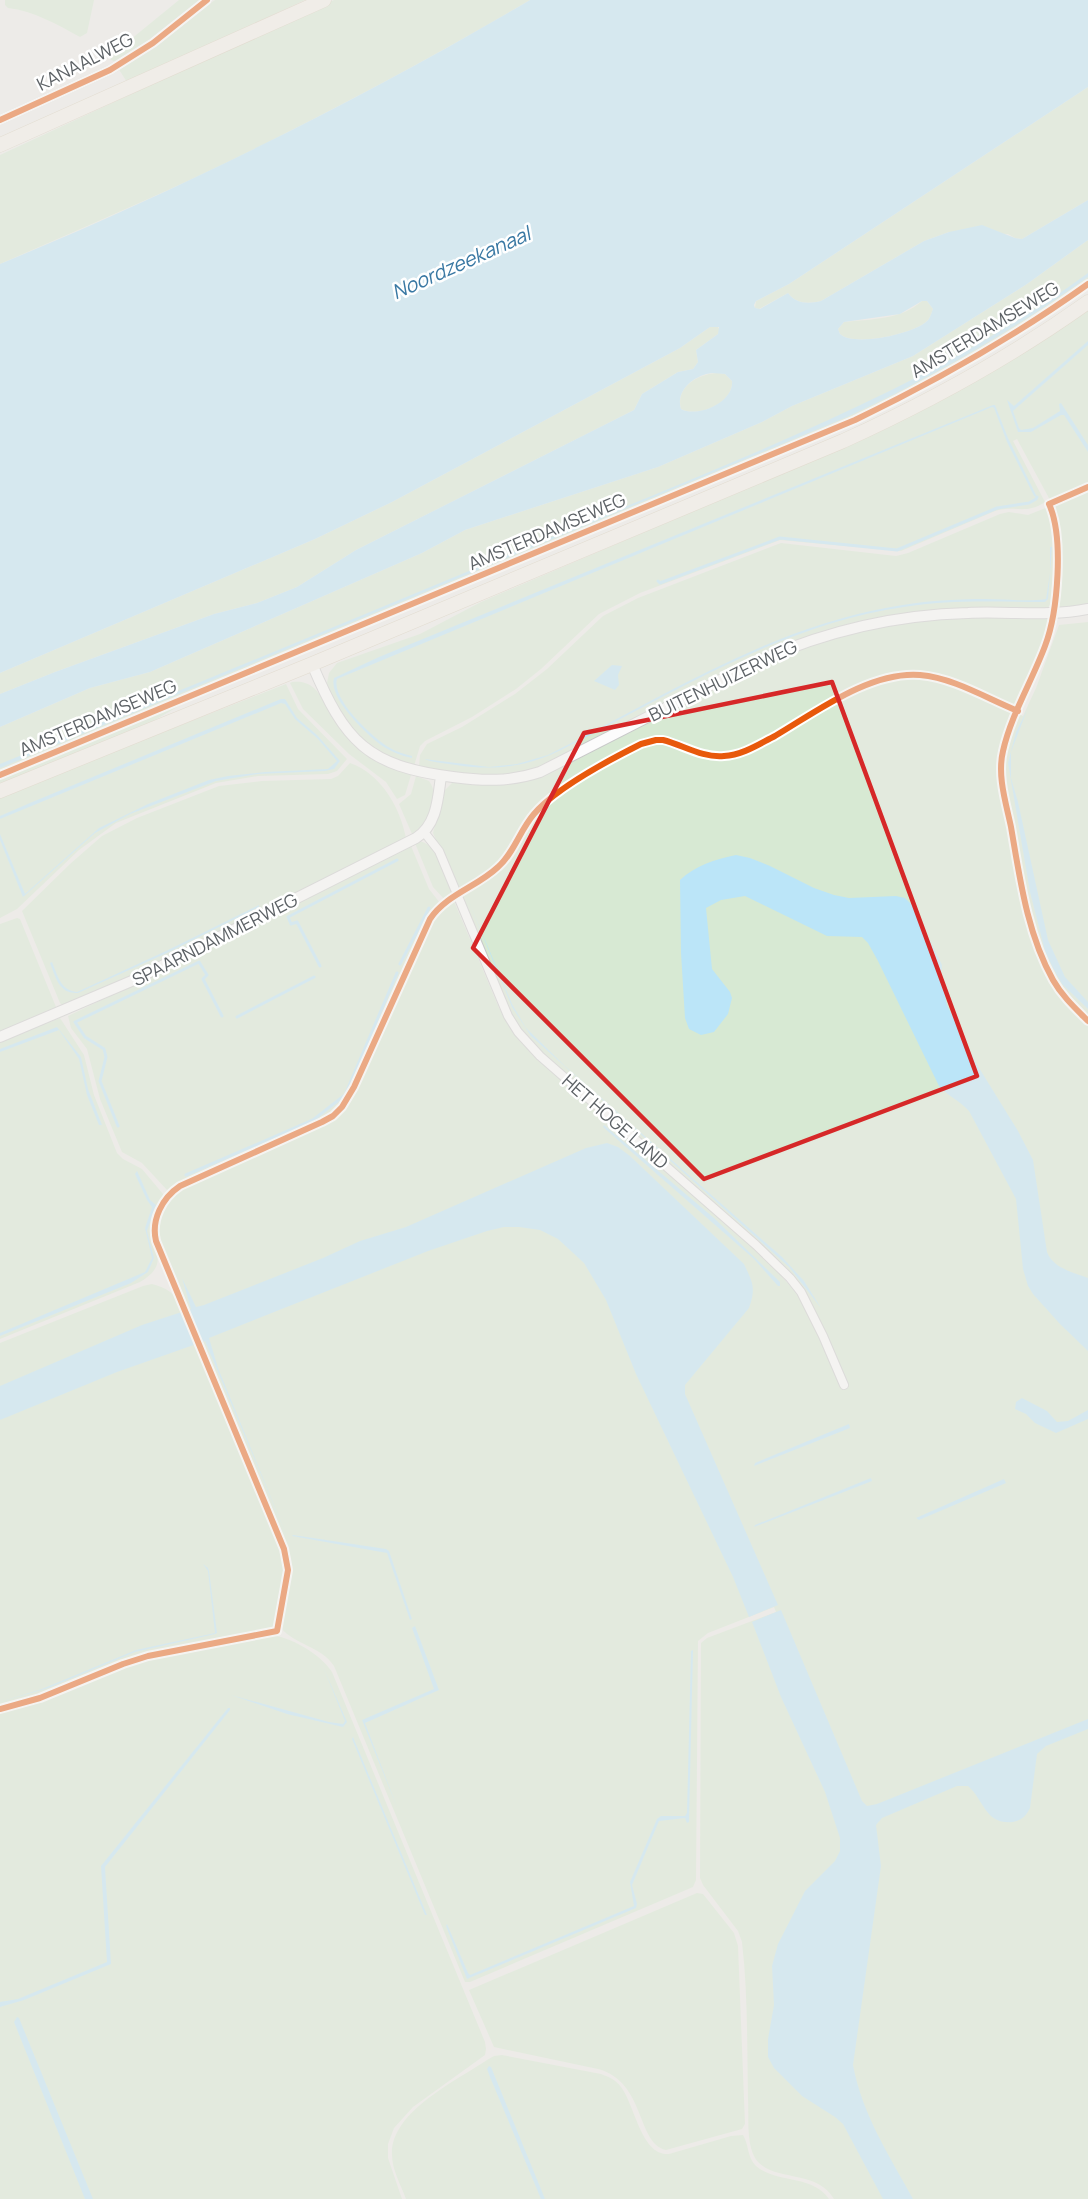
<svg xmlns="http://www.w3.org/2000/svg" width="1088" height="2199" font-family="Manrope,sans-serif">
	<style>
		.green { fill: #d7e9d3 }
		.water { fill: #bbe5f8; fill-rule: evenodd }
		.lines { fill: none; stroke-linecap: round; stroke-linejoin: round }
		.stream { stroke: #bbe5f8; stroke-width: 3 }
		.minor-casing { stroke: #c8c8c9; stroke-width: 10 }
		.tertiary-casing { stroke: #c8c8c9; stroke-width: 12 }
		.primary-casing { stroke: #d6c9b5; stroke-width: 15 }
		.minor { stroke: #fcfcfc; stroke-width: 8 }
		.tertiary { stroke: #fcfcfc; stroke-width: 10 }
		.primary { stroke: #f3f0e8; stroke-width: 14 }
		.cycleway-casing { stroke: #fff; stroke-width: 10 }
		.cycleway { stroke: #e8590c; stroke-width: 6 }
		.marked { fill: none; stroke: #d62828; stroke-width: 4.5; stroke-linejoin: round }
		.labels { text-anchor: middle; stroke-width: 5; stroke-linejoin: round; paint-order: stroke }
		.street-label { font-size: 18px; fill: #5d6266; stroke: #fff }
		.water-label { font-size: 20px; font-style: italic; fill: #3978a3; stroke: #fff }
	</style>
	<rect width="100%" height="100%" fill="#edebe8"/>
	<!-- green -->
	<path class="green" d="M5 0H94L87 33 80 37C58 25 34 11 8 8L5 5Z
		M179 0H201L142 46 115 62 110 59 114 53Z
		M215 0H305L127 82 118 68 138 57Z
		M334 0H530C450 47 369 91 286 133 193 181 96 222 0 264V155Z
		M1088 87V200L1022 239 1015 238 1008 234 949 232 924 241 821 301C808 304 796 304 788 293L759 309 755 308 756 301 789 284Z
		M1088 240V281C998 345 902 397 801 441L0 772V727L90 688 150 672 422 553 465 530 658 467 762 422 792 406 913 356 1027 284Z
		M922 301H927L933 309C931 314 930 319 926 322 912 334 854 347 840 334L838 329 844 322C871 319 901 320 922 301Z
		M1088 309V485L1050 500 1017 439 1013 441 1045 502C1026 515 1015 505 995 511L901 551 780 540 640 593 599 614 541 669 516 689 472 717 425 741 420 746 414 766 398 762 370 746 348 725 329 692 327 683 329 673 337 663 420 634 481 602 815 459Z
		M717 326 720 330 718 334 696 350 698 362 693 369 678 372 642 394 634 410 356 550 297 587 257 603 214 614 55 672 0 694V673L315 539 392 502 680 348 710 327Z
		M719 373 725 374 732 381C734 403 698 418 681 409 675 386 700 373 719 373Z
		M1088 489V606L1058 608 1056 602C1061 569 1063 537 1053 505Z
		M1048 507C1058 524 1060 594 1048 608L838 627 530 771 488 777 419 767 420 755 427 744 462 727 515 694 547 669 603 616 638 598 781 543 896 556 908 553 1000 514 1009 512 1028 515Z
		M950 617 1048 619 1044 643 1018 703 1016 705 1006 704C958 683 919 660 867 682L753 744 730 753H707L661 738H650L631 746 543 801 530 815 496 868 458 889 433 833 444 791 452 783 458 782 502 784 791 651 881 625Z
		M1088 622V2199H834C816 2168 771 2183 755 2158 746 2142 749 2116 748 2099 747 2047 748 1993 742 1942L738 1931 703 1885 700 1878 701 1643 707 1638 776 1612 774 1607 708 1633 698 1641 696 1880 693 1887 470 1982H465L334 1666C321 1646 295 1645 281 1628L280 1620 290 1571 286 1548 157 1238C153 1222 164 1202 176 1191L312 1130 338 1115 357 1087 428 926 440 909 453 899 499 1008 516 1036 532 1053 762 1255 795 1291 807 1312 829 1360 822 1325 797 1280 754 1239 546 1056 531 1042 513 1018 461 894C475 886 492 879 503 867 514 855 520 838 529 824 540 807 557 797 574 786 594 773 634 742 658 743 684 743 705 764 733 757 751 753 767 743 782 734 833 705 881 667 942 681L1023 716 1036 688 1059 625Z
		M292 682C300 681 307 682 314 688 322 695 327 710 334 719 352 746 381 766 411 775L405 795 397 799 386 782 349 754 303 709 290 683Z
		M286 684 298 709 347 759 337 771 328 774 258 776 216 783 116 823 79 850 17 909 0 918V796Z
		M194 697 150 723 0 785V777Z
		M350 763C381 774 400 807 406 838L114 985 63 1006 60 1003 22 911 70 864 102 836 137 818 219 786 262 781 331 779 338 776Z
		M416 776 429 781C442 798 427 824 412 834L399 804 411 794Z
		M417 841C439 842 445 877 452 893L444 899 433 887 415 843Z
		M411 846 429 889 440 903C411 941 395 990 376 1034 363 1066 352 1103 321 1121L167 1190 142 1163 122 1152 100 1099 87 1049 71 1028 68 1016 202 952Z
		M17 918 20 919 56 1007V1009L0 1033V924Z
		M60 1018 84 1055 94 1095 117 1153 123 1159 142 1169 163 1194C163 1206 153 1215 151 1226 148 1247 174 1262 140 1282L0 1339V1041Z
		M152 1284C166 1288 176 1293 181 1307L179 1308 195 1347 198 1346 280 1542C290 1573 281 1595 274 1626L270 1630 139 1656 41 1696 0 1706V1343L143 1286Z
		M267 1635C287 1634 322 1655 332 1672L485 2042 486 2049 485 2055 413 2107 394 2128 388 2144V2158L402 2199H0V1710L43 1699 124 1665 143 1659Z
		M697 1893 703 1894 734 1933 738 1946 745 2124 742 2129 666 2150C636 2143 646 2082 598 2069L494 2047 469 1990Z
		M502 2055 601 2074C609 2077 616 2080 621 2087 635 2105 641 2156 669 2154L731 2136 743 2135C749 2145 747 2157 756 2166 777 2184 812 2174 829 2199H406C401 2185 392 2170 392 2155 390 2112 456 2081 487 2060L494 2056Z"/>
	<!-- water -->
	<path class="water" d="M530 0H1088V87L789 284 756 301 754 305 755 308 760 309 788 293C796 304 808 304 821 301L924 241 949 232 982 225 1015 238 1022 239 1088 200V240L1027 284 913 356 792 406 762 422 658 467 465 530 422 553 150 672 90 688 0 727V694L55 672 214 614 257 603 297 587 356 550 634 410 642 394 678 372 693 369 698 362 696 350 718 334 719 327H710L680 348 392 502 315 539 0 673V264C183 188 360 100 530 0ZM922 301H927L933 309C931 314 930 319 926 322 912 334 854 347 840 334L838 329 844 322 900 314ZM712 373 725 374 732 381C734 402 698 418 681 409 675 390 695 375 712 373Z
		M1088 273V277C1013 330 932 378 847 417L0 768V764C200 683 400 599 600 517 769 447 940 381 1088 273Z
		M1088 341V345L1013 411 1019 428 1021 430 1033 428 1060 411 1059 404 1061 403 1088 445V452L1064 415H1061L1031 432H1018L1007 400 1014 406Z
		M993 405H995L1008 438 1037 497 1034 496 1007 442 994 408 992 407 337 679C331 699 373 738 390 748 397 752 404 754 412 756V758C401 756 390 751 381 745 366 734 328 698 334 678L379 657Z
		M1050 547H1052L1048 599 1045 602C998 602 952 599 904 607 780 625 672 694 561 750 527 767 494 771 456 765 445 763 434 763 424 759L489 767 517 764 548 755C659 699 766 629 891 607 922 601 954 599 986 599 1006 599 1026 602 1046 599L1050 573Z
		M612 665 622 666 618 675 619 685 615 690 594 681Z
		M281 699H285L297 718 317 735 340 761 334 769 325 771 258 774 216 781 130 814 95 833 23 897 0 840V834L25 894 99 828 148 804 209 780 228 776 265 772 328 769 337 761 318 739 295 719 285 704 281 703 0 819V816L30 803Z
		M1027 710 1011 752V778L1018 802 1048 940 1065 977 1088 1002V1009L1062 984 1053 968 1045 951 1030 892 1008 763 1016 732Z
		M736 855 750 858 770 866 814 888 834 895 849 898 896 896 905 898 913 906 942 965 941 977 947 1005 976 1063 1018 1131 1033 1160 1047 1252C1053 1268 1072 1272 1088 1278V1351L1060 1324 1033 1294 1028 1286 1023 1269 1016 1199 969 1111C960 1101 948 1096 939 1086L878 961 868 943 862 937 827 936 745 896 721 900 706 908 712 969 730 992 732 998 728 1014 714 1032 701 1035 689 1029 685 1018 681 953 680 880C695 866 715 859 736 855Z
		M469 902 512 1004 526 1028 565 1066 782 1257 804 1281 821 1308 789 1267 531 1036 512 1007Z
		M259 905V907L167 953 78 993C59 994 56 978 50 963L52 962C58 976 60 990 77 992L166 951Z
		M57 1027 81 1057 88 1089 102 1125H99L87 1095 79 1059 59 1030 0 1052V1049Z
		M604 1125 714 1218 780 1282V1286H778L754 1259 603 1127Z
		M607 1143 618 1147 630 1156 744 1264C753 1283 756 1288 749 1308L685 1385V1394L778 1605 749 1617 733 1577 636 1374 606 1300 584 1263 558 1239 540 1230 519 1227H504L487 1231 428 1251 209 1338 218 1368 286 1534 205 1341 117 1372 0 1420V1386L142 1325 191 1309 182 1278 196 1307 204 1305 323 1258 360 1241 406 1227 586 1148Z
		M137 1171 150 1200 156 1205 147 1231 154 1258 148 1272 131 1283 0 1336V1333L145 1272 152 1258 145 1228 152 1207 147 1200 135 1174Z
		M1022 1398 1047 1411 1057 1422 1068 1421 1088 1410V1419L1056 1433 1035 1423 1026 1414 1015 1409 1016 1402Z
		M849 1424 850 1428 754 1466 755 1463Z
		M871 1478 872 1481 754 1527 755 1525Z
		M1004 1479 1006 1483 919 1520 916 1518Z
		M293 1535 386 1549 389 1551 412 1619 410 1620 387 1553 292 1536Z
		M203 1564 208 1568 209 1571 217 1633 215 1634 135 1652 48 1688 0 1702 42 1689 136 1650 215 1633 208 1571Z
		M781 1610 862 1801 867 1806 877 1804 1088 1719V1729L1046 1746 1037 1754 1030 1808C1026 1816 1022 1820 1013 1822 985 1825 985 1801 968 1786H957L882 1818 876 1825 881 1866 853 2065C862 2114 889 2155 913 2199H883L843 2124 835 2117 802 2096 774 2068 768 2057V2039L774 2005 772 1966 778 1944 805 1891 835 1861 840 1851V1838L825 1792 781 1697 752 1622Z
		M415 1626 439 1690 365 1723 397 1807 362 1720 434 1689 412 1628Z
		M693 1650 689 1822 687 1823 685 1818 659 1821 632 1885 637 1904 636 1908 467 1979 446 1926 447 1924 468 1973 470 1975 634 1906 630 1882 657 1819 661 1816H685L687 1813 691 1651Z
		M324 1669 347 1722 343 1727 287 1714 231 1695 329 1722 343 1724 345 1721Z
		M228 1708H230V1710L105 1867 111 1964 24 2000 0 2007V2002L18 1999 107 1962 101 1866Z
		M353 1737 427 1915H425L352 1739Z
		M17 2017 19 2018 93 2199H85L14 2022Z
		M489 2066 491 2067 545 2199H541L490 2077 487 2069Z"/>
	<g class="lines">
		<!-- stream -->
		<path class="stream" d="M658 581 660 583 780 538 897 550 997 508 1029 503 1036 499 1037 497
			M400 964 429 908
			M320 966 297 922 291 924 288 917 397 860
			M237 1017 314 977
			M118 1126 100 1081 106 1057 104 1049 85 1037 75 1022 199 962 207 975 203 979 222 1016
			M186 1175 313 1120 345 1095 397 973"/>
		<!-- minor casing -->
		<g class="minor-casing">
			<path id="minor" d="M0 120 110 70 153 43 207 0
				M424 832 439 851 508 1016 518 1032 540 1056 756 1245 790 1278 801 1292 823 1336 844 1385"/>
		</g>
		<!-- tertiary casing -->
		<g class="tertiary-casing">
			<path id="tertiary" d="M312 664C345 742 367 766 453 777 483 781 510 782 540 772L746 667C817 633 890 615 968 613 1008 611 1048 617 1088 609
				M0 1037 134 980 416 838C437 825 438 798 441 776"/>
		</g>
		<!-- primary casing -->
		<g class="primary-casing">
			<path id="primary" d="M0 145 324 0
				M0 791 312 664 843 441C929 402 1011 357 1088 302"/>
		</g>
		<!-- minor -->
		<use href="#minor" class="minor"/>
		<!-- tertiary -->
		<use href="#tertiary" class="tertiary"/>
		<!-- primary -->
		<use href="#primary" class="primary"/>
		<!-- cycleway casing -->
		<g class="cycleway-casing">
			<path id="cycleway" d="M0 120 110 70 153 43 207 0
				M1088 487 1049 504C1064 537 1058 612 1045 646 1032 681 1011 715 1003 751 997 776 1006 803 1011 827 1020 879 1027 933 1053 980 1062 996 1075 1008 1088 1021
				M0 775 855 420C936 381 1014 337 1088 284
				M0 1709 40 1698 123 1664 148 1656 277 1631 288 1570 284 1549 156 1241C151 1220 162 1198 180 1186L322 1122 333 1116 342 1107 354 1087 430 919C447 894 477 887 498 867 514 853 520 830 534 814 555 789 611 759 641 744L656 740H663C683 745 702 758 724 756 743 755 759 744 775 736 816 712 870 671 920 675 954 678 986 698 1018 711"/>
		</g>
		<!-- cycleway -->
		<use href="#cycleway" class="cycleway"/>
	</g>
	<!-- marked area -->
	<path d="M0 0H1088V2199H0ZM832 682 977 1076 704 1179 473 948 584 733Z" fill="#edebe8" fill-opacity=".55" fill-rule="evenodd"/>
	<path class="marked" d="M832 682 977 1076 704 1179 473 948 584 733Z"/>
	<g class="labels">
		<!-- street labels -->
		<g class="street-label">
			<text transform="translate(85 62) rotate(-27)" y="6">KANAALWEG</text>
			<text transform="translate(985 330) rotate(-31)" y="6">AMSTERDAMSEWEG</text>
			<text transform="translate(547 532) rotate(-23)" y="6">AMSTERDAMSEWEG</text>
			<text transform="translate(723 681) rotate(-26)" y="6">BUITENHUIZERWEG</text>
			<text transform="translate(98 718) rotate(-23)" y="6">AMSTERDAMSEWEG</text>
			<text transform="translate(215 940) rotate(-27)" y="6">SPAARNDAMMERWEG</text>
			<text transform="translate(615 1122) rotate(41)" y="6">HET HOGE LAND</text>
		</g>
		<!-- water labels -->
		<g class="water-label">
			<text transform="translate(461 263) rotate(-24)" y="7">Noordzeekanaal</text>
		</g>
	</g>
</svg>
